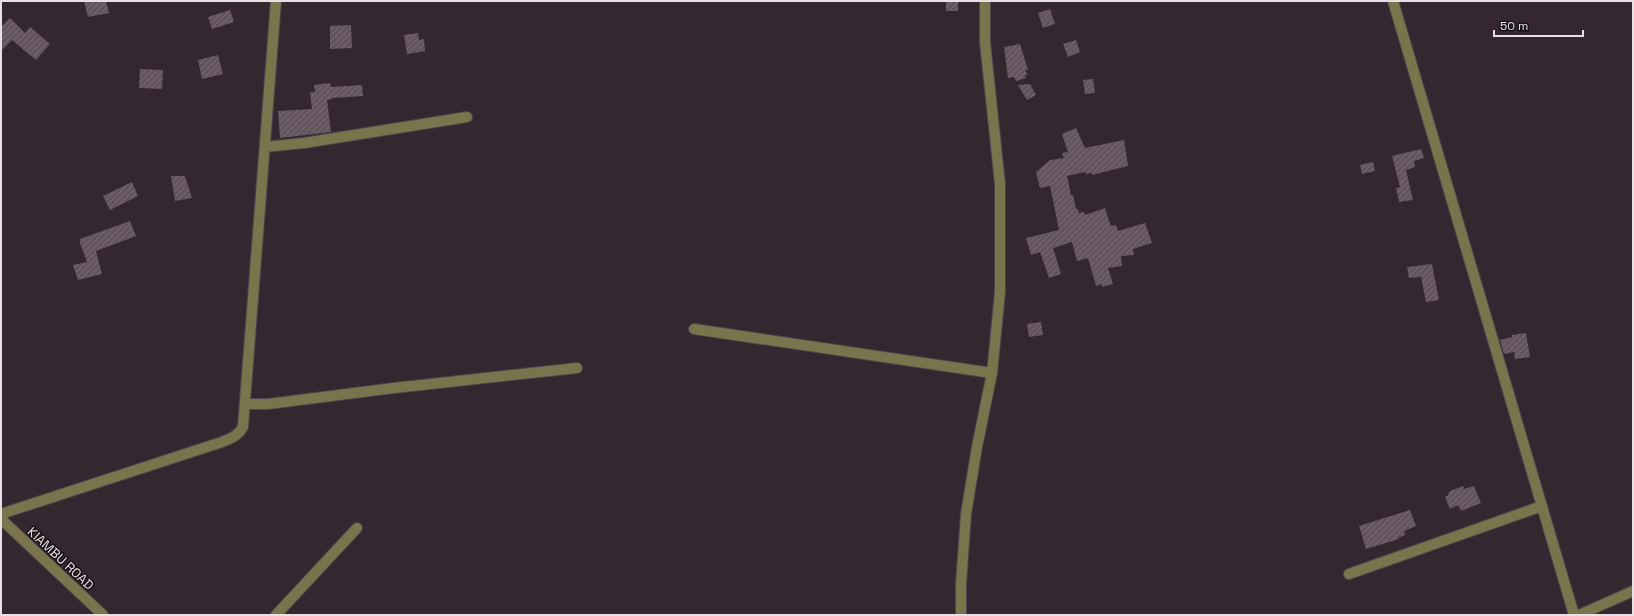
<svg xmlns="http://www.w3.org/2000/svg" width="1634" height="616" font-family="'Space Grotesk',sans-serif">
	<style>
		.building { fill: url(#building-hatch) }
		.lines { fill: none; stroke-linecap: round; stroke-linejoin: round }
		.minor-casing { stroke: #52454d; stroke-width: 12 }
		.minor { stroke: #79744c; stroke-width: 10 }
		.labels { text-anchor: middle; stroke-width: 3; stroke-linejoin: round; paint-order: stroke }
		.street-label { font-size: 13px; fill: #e9e0e6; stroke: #181216 }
	</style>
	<defs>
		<pattern id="building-hatch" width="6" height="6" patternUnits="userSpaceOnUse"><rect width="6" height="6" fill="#63545e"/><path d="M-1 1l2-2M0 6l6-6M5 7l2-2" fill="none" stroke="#796c75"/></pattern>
	</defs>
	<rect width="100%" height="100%" fill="#352730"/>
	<!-- building -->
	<path class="building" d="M84 1H106L109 13 88 17Z
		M946 1H958V11H946Z
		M1050 9 1055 24 1043 28 1038 13Z
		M230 10 234 22 212 29 208 17Z
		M10 18 25 33 30 27 50 44 36 60 12 40 1 51V27Z
		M351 25 352 48 330 49V26Z
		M418 33 419 40 424 39 425 51 407 54 404 35Z
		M1076 40 1080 52 1068 57 1063 44Z
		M1020 44 1028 70H1025L1028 75H1025L1026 78 1016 81 1014 77 1008 78 1004 47Z
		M218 55 223 74 202 79 198 60Z
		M140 69 163 70 162 89 139 88Z
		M1093 79 1095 93 1085 94 1083 80Z
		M330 83 331 87 362 85 363 96 332 98V99L327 100 331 132 280 138 278 111 312 109 310 92H315L314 85Z
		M1030 84 1036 95 1027 100 1018 85Z
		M1076 128 1085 148 1124 140 1128 166 1092 175V173L1086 174 1085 172 1067 176 1071 195H1073L1076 209H1078L1079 213 1084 212 1085 215 1105 208 1111 226 1116 225 1118 231 1145 223 1152 243 1133 249 1134 255 1121 256 1122 266 1108 268 1113 284 1102 287V284L1096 286 1088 258 1077 261 1072 242 1053 248 1061 274 1049 278 1040 252 1031 255 1026 238 1059 230 1050 186 1040 188 1036 172 1050 160 1064 158 1062 153 1068 152 1062 134Z
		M1421 149 1424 158 1414 161 1415 167 1406 170 1413 200 1399 202 1396 188 1400 187 1392 156Z
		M1373 162 1375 171 1362 174 1360 165Z
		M171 176H185L192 198 175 201Z
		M132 182 138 196 110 210 103 196Z
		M130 221 136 236 96 251 102 274 78 280 73 265 87 262 80 243V239Z
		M1432 264 1439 300 1426 302 1421 277 1409 278 1407 267Z
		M1041 322 1043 335 1029 337 1027 324Z
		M1526 333 1530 357 1515 359 1514 352 1504 354 1500 340 1512 337V335Z
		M1463 486 1464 489 1474 486 1481 503 1461 511 1458 505 1450 509 1445 497 1449 495 1448 493 1450 492V491Z
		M1410 510 1416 526 1404 531 1405 535 1398 538 1399 539 1366 549 1359 526Z"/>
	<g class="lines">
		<!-- minor casing -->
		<g class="minor-casing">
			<path id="minor" d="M1393 1 1574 615
				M265 147 304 143 467 117
				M694 329 992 373
				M245 404H268L394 388 577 368
				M1 514 222 442C231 438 238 436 243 427L276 1
				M1 519 103 615
				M1349 574 1542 506
				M276 615 357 528
				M961 615V584L966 514 977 447 992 373 1000 292V184L985 42V1
				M1579 615 1633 591"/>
		</g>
		<!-- minor -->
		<use href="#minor" class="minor"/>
	</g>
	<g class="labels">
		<!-- street labels -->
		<g class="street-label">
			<text transform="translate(61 558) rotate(43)" y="5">KIAMBU ROAD</text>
		</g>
	</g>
	<!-- border -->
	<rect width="1634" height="616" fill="none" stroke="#e9e0e6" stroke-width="4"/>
	<!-- scale -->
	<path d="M1494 30v6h89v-6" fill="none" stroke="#e9e0e6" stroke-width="2"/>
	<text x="1500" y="30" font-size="12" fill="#e9e0e6" stroke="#181216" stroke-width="3" paint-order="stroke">50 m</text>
</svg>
